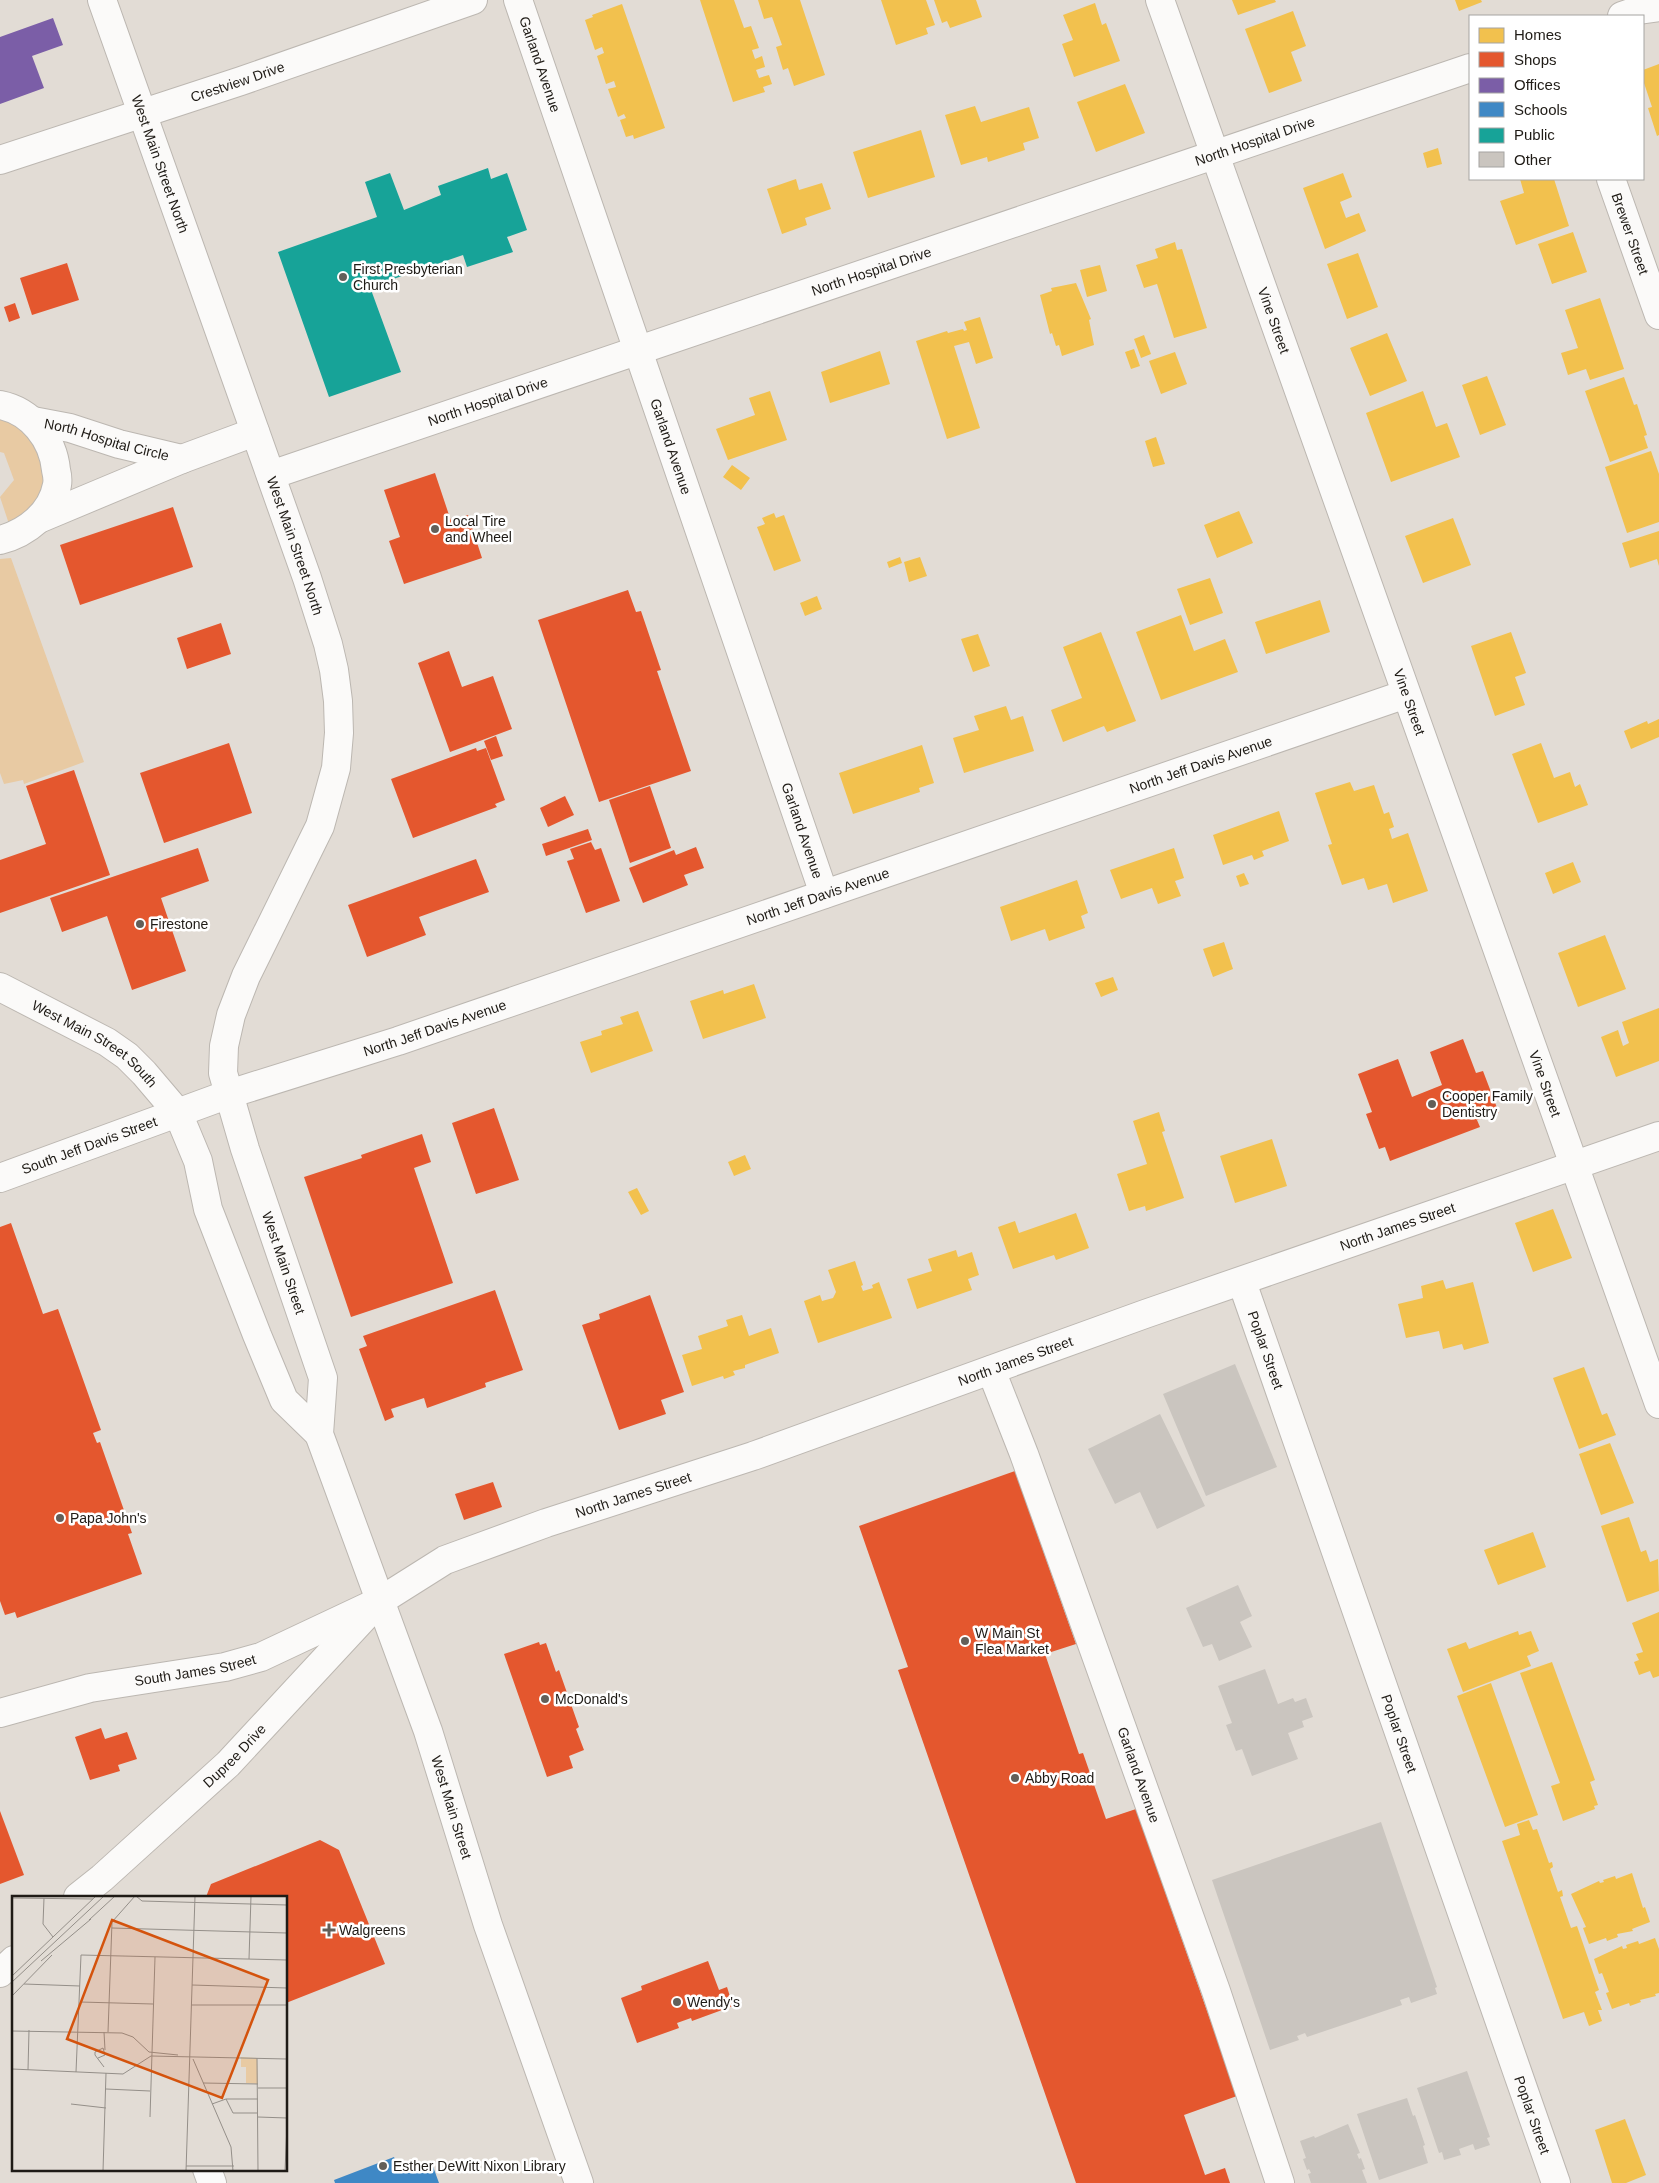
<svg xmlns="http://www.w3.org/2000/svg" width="1659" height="2183" font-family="Helvetica,sans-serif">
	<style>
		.green { fill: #e8caa3 }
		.homes { fill: #f2c14e }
		.shops { fill: #e4572e }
		.offices { fill: #7b5ea7 }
		.schools { fill: #3f88c5 }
		.public { fill: #17a398 }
		.building { fill: #cac5bf }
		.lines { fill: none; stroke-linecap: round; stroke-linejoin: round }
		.minor-casing { stroke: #bcb7b1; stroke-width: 30 }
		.major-casing { stroke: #bcb7b1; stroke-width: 30 }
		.minor { stroke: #fbfaf9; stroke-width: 28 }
		.major { stroke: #fbfaf9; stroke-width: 28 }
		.poi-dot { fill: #635f59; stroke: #fff; stroke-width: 2 }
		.labels { text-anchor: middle; stroke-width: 5; stroke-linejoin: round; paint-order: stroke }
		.street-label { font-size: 14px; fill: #1f1b16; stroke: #fff }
		.poi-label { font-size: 14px; fill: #1f1b16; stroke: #fff; text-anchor: start }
		.inset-road { fill: none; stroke: #948f89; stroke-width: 1 }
		.view { fill: #d4530d; fill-opacity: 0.15; stroke: #d4530d; stroke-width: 2.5 }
		.inset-edge { fill: none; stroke: #1f1b16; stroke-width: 2.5 }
	</style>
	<rect width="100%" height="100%" fill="#e2dcd5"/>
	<!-- green -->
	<path class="green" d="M0 416C37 430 61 478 32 511 26 517 17 522 10 527L0 497 14 480 4 453 0 452Z
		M11 558 84 762 24 784 23 780 4 784 0 773V559Z"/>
	<!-- homes -->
	<path class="homes" d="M700 0H734L744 28 751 26 759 48 752 50 755 59 762 56 765 67 756 70 759 78 769 75 772 84 763 87 765 92 733 102Z
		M758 0H800L825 75 794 86 788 68 783 70 776 47 782 45 772 17 764 19Z
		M881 0H926L935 25 926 28 928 34 896 45Z
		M934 0H976L982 17 950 28 947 21 942 23Z
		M1232 0H1275L1276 2 1238 15Z
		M1455 0H1481L1482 2 1459 11Z
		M1095 3 1102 25 1106 23 1120 61 1074 77 1062 44 1073 40 1063 15Z
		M622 4 665 128 634 139 633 135 626 137 620 120 626 118 624 114 618 117 608 89 616 87 614 81 606 84 597 56 604 53 602 47 595 50 585 20 593 17 592 15Z
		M1293 11 1306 46 1291 52 1302 81 1269 93 1245 29Z
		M1659 64V135L1657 136 1648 108 1652 107 1643 80V70Z
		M1125 84 1145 133 1096 152 1077 102Z
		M975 106 981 122 1029 107 1039 138 1023 143 1025 150 988 162 987 157 961 165 945 115Z
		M921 130 935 177 868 198 853 152Z
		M1438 148 1442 164 1427 168 1423 153Z
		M1343 173 1352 197 1340 202 1346 218 1359 213 1366 231 1325 249 1303 188Z
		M796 179 799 190 822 183 831 209 805 218 807 225 782 234 767 189Z
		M1520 179H1554L1569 226 1516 245 1500 201 1524 193Z
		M1573 232 1587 272 1552 284 1538 244Z
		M1175 242 1177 250 1182 249 1207 328 1174 338 1157 284 1144 288 1136 265 1158 258 1155 249Z
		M1358 253 1378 307 1347 319 1327 264Z
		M1100 265 1107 291 1087 297 1080 270Z
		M1076 283 1091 319 1089 320 1094 345 1062 356 1059 345 1056 346 1052 333 1050 334 1040 295 1052 291 1051 288Z
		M1600 298 1624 369 1590 380 1586 369 1568 375 1561 353 1578 348 1565 310Z
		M980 317 993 358 976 364 969 342 954 346 980 428 947 439 916 341 947 331 948 333 963 329 964 331 967 330 964 322Z
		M1387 333 1407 381 1370 396 1350 348Z
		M1144 335 1151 354 1141 358 1134 339Z
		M1134 349 1140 366 1131 369 1125 352Z
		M880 351 890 384 830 403 821 372Z
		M1175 352 1187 384 1161 394 1149 361Z
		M1487 376 1506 425 1480 435 1462 385Z
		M1624 377 1634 405 1637 404 1647 435 1644 436 1648 448 1610 462 1585 391Z
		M770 391 787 440 728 460 716 429 755 415 749 398Z
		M1423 391 1436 427 1447 423 1460 457 1391 482 1366 413Z
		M1156 437 1165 464 1153 467 1145 441Z
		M1651 451 1659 474V522L1627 533 1605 467Z
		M732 465 750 478 741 490 723 477Z
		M1239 511 1253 543 1217 558 1204 525Z
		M774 513 776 518 784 515 801 561 774 571 757 527 765 524 762 518Z
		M1453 518 1471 565 1423 583 1405 536Z
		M1659 531V566L1657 559 1630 568 1622 543Z
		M900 557 902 563 889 568 887 562Z
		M920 557 927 576 909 582 904 562Z
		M1210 578 1223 613 1190 625 1177 589Z
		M817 596 822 609 805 616 800 603Z
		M1320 600 1330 632 1266 654 1255 622Z
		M1181 615 1194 651 1225 639 1238 672 1161 700 1136 632Z
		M1101 632 1136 721 1107 732 1104 726 1063 742 1051 710 1082 698 1063 647Z
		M1511 632 1526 673 1515 677 1525 705 1495 716 1471 646Z
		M978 634 990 666 973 672 961 639Z
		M1006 706 1011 720 1023 716 1034 751 964 773 953 738 979 730 974 716Z
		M1659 719V737L1631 749 1624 731 1647 721 1648 724Z
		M1541 743 1554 778 1570 772 1575 787 1580 784 1588 805 1538 823 1512 754Z
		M922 745 934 783 919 788 920 792 853 814 839 773Z
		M1350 782 1354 791 1374 785 1384 814 1389 812 1394 827 1389 829 1392 839 1408 833 1428 891 1393 903 1387 884 1368 890 1364 878 1342 885 1328 845 1332 844 1315 793Z
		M1279 811 1289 841 1262 851 1264 856 1254 860 1252 855 1223 865 1213 835Z
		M1174 848 1184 878 1175 881 1181 896 1158 904 1152 888 1121 899 1110 870Z
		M1573 862 1581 882 1553 894 1545 873Z
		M1244 873 1249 884 1240 887 1236 876Z
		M1077 880 1088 913 1081 916 1085 928 1049 941 1045 929 1011 941 1000 907Z
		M1605 935 1626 989 1578 1007 1558 953Z
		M1224 942 1233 969 1213 977 1203 949Z
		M1113 977 1118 990 1101 997 1095 983Z
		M754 984 766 1018 703 1039 690 1001 723 990 724 994Z
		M1659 1008V1061L1616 1077 1601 1037 1618 1030 1623 1046 1629 1043 1622 1022Z
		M638 1011 653 1051 591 1073 580 1042 602 1035 601 1031 623 1024 620 1017Z
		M1159 1112 1165 1131 1162 1132 1184 1198 1146 1211 1145 1206 1129 1211 1117 1174 1147 1164 1133 1121Z
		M1272 1139 1287 1186 1235 1203 1220 1156Z
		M745 1155 751 1169 734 1176 728 1162Z
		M637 1188 649 1211 641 1215 628 1192Z
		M1553 1209 1572 1258 1533 1272 1515 1223Z
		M1076 1213 1089 1248 1056 1260 1054 1255 1013 1269 998 1227 1015 1221 1019 1233Z
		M956 1250 958 1257 972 1252 979 1275 968 1279 972 1290 917 1309 907 1279 932 1271 928 1259Z
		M855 1261 863 1285 861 1286 863 1291 873 1288 872 1285 879 1282 892 1318 818 1343 804 1301 820 1295 822 1301 833 1298 836 1292 828 1270Z
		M1443 1280 1446 1289 1473 1282 1489 1343 1464 1350 1462 1344 1443 1349 1439 1331 1406 1338 1398 1304 1423 1298 1421 1286Z
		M742 1315 749 1336 771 1328 779 1353 745 1365V1368L733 1371 735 1375 724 1379 723 1376 692 1386 682 1355 702 1349 698 1336 728 1326 726 1320Z
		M1584 1367 1602 1415 1607 1413 1616 1435 1579 1449 1553 1378Z
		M1610 1443 1634 1503 1601 1515 1579 1454Z
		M1629 1517 1641 1552 1646 1550 1650 1562 1658 1559 1659 1591 1627 1602 1601 1526Z
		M1533 1532 1546 1567 1498 1585 1484 1550Z
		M1659 1612V1676L1653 1678 1650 1671 1639 1675 1634 1662 1639 1660 1636 1654 1643 1652 1632 1623Z
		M1518 1631 1519 1635 1531 1631 1539 1651 1527 1656 1531 1666 1463 1692 1447 1649 1466 1642 1469 1649Z
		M1552 1662 1595 1780 1590 1782 1598 1805 1594 1806 1595 1809 1563 1821 1551 1786 1560 1783 1520 1673Z
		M1491 1683 1538 1815 1505 1827 1457 1696Z
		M1529 1820 1533 1830 1537 1829 1549 1863 1552 1862 1553 1867 1550 1869 1558 1892 1562 1890 1563 1896 1560 1897 1571 1928 1577 1926 1599 1990 1595 1992 1602 2010H1598L1602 2021 1589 2026 1584 2012 1563 2019 1502 1841 1520 1835 1517 1824Z
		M1632 1873 1643 1908 1645 1907 1650 1922 1632 1929 1633 1931 1617 1934 1618 1937 1607 1941 1606 1938 1589 1944 1583 1928 1586 1927 1571 1894 1599 1881 1600 1883 1604 1882 1603 1880 1615 1876 1616 1879Z
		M1655 1938 1659 1949V1993L1655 1994 1656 1996 1640 2000 1641 2002 1630 2006 1629 2003 1612 2009 1606 1993 1609 1992 1602 1973 1599 1974 1594 1959 1622 1946 1623 1949 1627 1948 1626 1945 1638 1941 1639 1944Z
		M1625 2119 1646 2175 1626 2183H1612L1595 2130Z"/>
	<!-- shops -->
	<path class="shops" d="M67 263 79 300 32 315 20 278Z
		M15 303 20 318 9 322 4 307Z
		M435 473 451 521 468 515 482 558 404 584 389 541 400 537 384 490Z
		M173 507 193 567 80 605 60 545Z
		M628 590 636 612 641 611 661 670 657 671 691 771 599 802 538 620Z
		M221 623 231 654 187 669 177 638Z
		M449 651 462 687 493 676 512 729 450 752 418 663Z
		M496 736 503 756 491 760 484 741Z
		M229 743 252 813 164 843 140 773Z
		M476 748 477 751 486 748 505 800 495 804 497 807 413 838 391 779Z
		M74 770 110 875 0 913V860L46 844 26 786Z
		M650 786 671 848 630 863 609 800Z
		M565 796 574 815 548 827 540 808Z
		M588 829 592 840 546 856 542 844Z
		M591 842 595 850 601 848 620 901 586 913 567 861 574 859 570 849Z
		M696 847 704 868 684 875 688 885 643 903 629 868 674 850 676 855Z
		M198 848 209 881 161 898 186 971 132 990 107 916 62 932 50 898Z
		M476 859 489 892 419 917 426 935 367 957 348 905Z
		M1463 1039 1476 1073 1483 1071 1499 1113 1477 1120 1480 1127 1390 1161 1385 1147 1379 1149 1366 1114 1372 1112 1358 1074 1398 1059 1412 1097 1442 1085 1430 1052Z
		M494 1108 519 1180 476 1194 452 1123Z
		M422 1134 431 1162 414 1168 453 1283 351 1317 304 1177 362 1158 361 1155Z
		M11 1223 43 1314 58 1309 101 1430 93 1433 97 1443 100 1442 132 1533 128 1534 142 1574 17 1618 15 1612 5 1615 0 1601V1227Z
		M495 1290 523 1370 485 1383 486 1387 427 1408 424 1398 391 1409 394 1417 385 1421 359 1349 367 1346 363 1336Z
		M650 1295 684 1392 661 1400 666 1414 619 1430 582 1325 600 1319 599 1314Z
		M1015 1471 1076 1644 1045 1654 1079 1754 1083 1753 1106 1819 1136 1809 1237 2096 1184 2115 1205 2175 1225 2168 1230 2183H1076L898 1670 908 1667 859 1526Z
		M493 1482 502 1507 464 1520 455 1494Z
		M539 1642 540 1645 546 1643 556 1672 559 1670 579 1727 576 1729 584 1750 569 1756 573 1768 547 1777 504 1654Z
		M101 1728 105 1739 127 1732 137 1759 118 1765 120 1771 90 1780 75 1737Z
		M0 1811 24 1875 0 1884Z
		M320 1840 339 1850 385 1964 286 2003V1897H206L211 1884Z
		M708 1961 719 1990 727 1987 733 2006 692 2021 691 2018 677 2023 679 2028 637 2043 621 1998 642 1990 641 1986Z"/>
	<!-- offices -->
	<path class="offices" d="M53 18 63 45 32 56 44 88 0 104V37Z"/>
	<!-- schools -->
	<path class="schools" d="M394 2157 400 2172 431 2161 439 2183H335L334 2180Z"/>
	<!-- public -->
	<path class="public" d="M488 168 491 179 507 173 527 230 507 237 513 252 467 267 463 255 370 287 401 372 329 397 278 252 377 217 365 182 390 173 404 210 441 195 438 186Z"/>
	<!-- building -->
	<path class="building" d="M1235 1364 1277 1467 1206 1496 1163 1394Z
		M1160 1414 1205 1506 1157 1529 1140 1492 1115 1504 1088 1449Z
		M1238 1585 1252 1616 1240 1622 1252 1647 1219 1661 1212 1644 1203 1647 1186 1608Z
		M1265 1669 1278 1704 1293 1698 1295 1702 1306 1698 1313 1717 1302 1721 1304 1727 1288 1733 1298 1759 1252 1776 1242 1749 1236 1751 1226 1725 1232 1723 1218 1686Z
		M1381 1822 1437 1987 1435 1988 1437 1994 1411 2003 1409 1997 1400 2000 1402 2005 1307 2037 1305 2033 1297 2036 1299 2040 1270 2050 1212 1880Z
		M1467 2071 1490 2137 1487 2138 1490 2145 1475 2150 1473 2144 1459 2149 1461 2155 1444 2160 1442 2152 1439 2153 1417 2088Z
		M1407 2098 1413 2116 1415 2115 1425 2145 1423 2146 1428 2163 1379 2180 1357 2114Z
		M1348 2124 1360 2153 1357 2154 1359 2159 1361 2158 1365 2169 1362 2170 1367 2183H1311L1308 2174 1311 2173 1309 2169 1307 2170 1303 2159 1306 2158 1300 2141 1314 2136 1315 2138Z"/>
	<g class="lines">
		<!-- minor casing -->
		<g class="minor-casing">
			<g id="minor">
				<path id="s1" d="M518 0 824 894"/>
				<path id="s2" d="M1160 0 1659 1404"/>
				<path d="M1622 16 1639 10 1659 7"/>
				<path id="s3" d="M0 160 241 81 473 0"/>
				<path id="s4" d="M1611 179 1659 315"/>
				<path d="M0 405C31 411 53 439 56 470 57 474 58 480 57 485 52 513 27 533 0 540"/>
				<path id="s5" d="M33 421 70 428 119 444 182 459"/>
				<path id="s6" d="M271 475 1470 68"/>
				<path d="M41 518 182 459 255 432"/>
				<path id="s7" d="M0 1178 229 1094 398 1041 1406 694"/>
				<path id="s8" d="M1242 1282 1556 2183"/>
				<path id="s9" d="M991 1370 1024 1454 1216 1991 1280 2183"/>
				<path id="s10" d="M0 1713 90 1688 225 1667 261 1657 380 1601 445 1560 546 1523 753 1456 1145 1314 1659 1136"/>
				<path id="s11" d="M78 1897 102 1878 228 1764 369 1612"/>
				<path d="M0 1973 14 1960"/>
				<path d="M207 2169 212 2183"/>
			</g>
		</g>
		<!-- major casing -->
		<g class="major-casing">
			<g id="major">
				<path id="s12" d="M102 0 307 578 328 644 334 670 338 701 339 733 336 768 320 826 246 976 231 1015 224 1046 223 1073 245 1149 323 1378 319 1434 428 1731 488 1925 579 2183"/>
				<path id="s13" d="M0 987 107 1042 127 1056 144 1073 178 1113 198 1161 208 1209 257 1335 284 1400 319 1434"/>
			</g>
		</g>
		<!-- minor -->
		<use href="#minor" class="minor"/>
		<!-- major -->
		<use href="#major" class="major"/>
	</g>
	<!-- markers -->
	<g class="poi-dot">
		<circle cx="343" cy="277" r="5"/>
		<circle cx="435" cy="529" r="5"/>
		<circle cx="140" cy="924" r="5"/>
		<circle cx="1432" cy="1104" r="5"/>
		<circle cx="60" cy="1518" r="5"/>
		<circle cx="965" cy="1641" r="5"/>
		<circle cx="545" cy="1699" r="5"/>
		<circle cx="1015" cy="1778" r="5"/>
		<path d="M326.5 1922.5h5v5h5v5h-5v5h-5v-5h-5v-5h5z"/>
		<circle cx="677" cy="2002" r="5"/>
		<circle cx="383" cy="2166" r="5"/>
	</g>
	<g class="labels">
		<!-- street labels -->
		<g class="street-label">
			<text dy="5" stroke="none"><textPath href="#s1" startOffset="68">Garland Avenue</textPath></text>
			<text dy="5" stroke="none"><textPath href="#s3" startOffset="250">Crestview Drive</textPath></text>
			<text dy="5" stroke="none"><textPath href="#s6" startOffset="1039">North Hospital Drive</textPath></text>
			<text dy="5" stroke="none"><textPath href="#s12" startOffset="174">West Main Street North</textPath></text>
			<text dy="5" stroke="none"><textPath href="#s4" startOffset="58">Brewer Street</textPath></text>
			<text dy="5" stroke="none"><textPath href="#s6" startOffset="634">North Hospital Drive</textPath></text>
			<text dy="5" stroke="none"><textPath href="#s2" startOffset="340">Vine Street</textPath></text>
			<text dy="5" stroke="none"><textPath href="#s6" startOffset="229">North Hospital Drive</textPath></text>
			<text dy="5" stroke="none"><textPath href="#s5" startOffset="76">North Hospital Circle</textPath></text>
			<text dy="5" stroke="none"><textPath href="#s1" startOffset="472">Garland Avenue</textPath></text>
			<text dy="5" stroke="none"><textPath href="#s12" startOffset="579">West Main Street North</textPath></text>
			<text dy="5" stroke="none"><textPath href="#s2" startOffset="745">Vine Street</textPath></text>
			<text dy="5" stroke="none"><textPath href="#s7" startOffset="1270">North Jeff Davis Avenue</textPath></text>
			<text dy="5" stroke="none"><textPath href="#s1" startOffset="878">Garland Avenue</textPath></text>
			<text dy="5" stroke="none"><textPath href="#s7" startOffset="865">North Jeff Davis Avenue</textPath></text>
			<text dy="5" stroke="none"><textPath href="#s7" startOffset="460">North Jeff Davis Avenue</textPath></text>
			<text dy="5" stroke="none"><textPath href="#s13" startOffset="111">West Main Street South</textPath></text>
			<text dy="5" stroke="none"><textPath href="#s2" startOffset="1150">Vine Street</textPath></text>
			<text dy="5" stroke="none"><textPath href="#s7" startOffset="95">South Jeff Davis Street</textPath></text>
			<text dy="5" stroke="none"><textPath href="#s10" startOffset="1485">North James Street</textPath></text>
			<text dy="5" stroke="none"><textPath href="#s12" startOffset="1335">West Main Street</textPath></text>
			<text dy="5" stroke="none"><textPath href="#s8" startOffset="72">Poplar Street</textPath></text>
			<text dy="5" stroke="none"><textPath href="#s10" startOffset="1080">North James Street</textPath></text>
			<text dy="5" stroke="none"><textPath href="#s10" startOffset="675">North James Street</textPath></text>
			<text dy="5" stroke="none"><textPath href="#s10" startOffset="200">South James Street</textPath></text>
			<text dy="5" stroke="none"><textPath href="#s8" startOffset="478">Poplar Street</textPath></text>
			<text dy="5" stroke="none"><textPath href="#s11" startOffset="211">Dupree Drive</textPath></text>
			<text dy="5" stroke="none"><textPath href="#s9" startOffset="431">Garland Avenue</textPath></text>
			<text dy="5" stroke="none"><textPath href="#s12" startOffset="1909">West Main Street</textPath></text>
			<text dy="5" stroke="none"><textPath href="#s8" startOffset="882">Poplar Street</textPath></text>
		</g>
		<!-- poi labels -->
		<g class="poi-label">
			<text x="353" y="274">First Presbyterian<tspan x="353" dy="16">Church</tspan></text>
			<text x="445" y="526">Local Tire<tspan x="445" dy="16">and Wheel</tspan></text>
			<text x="150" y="929">Firestone</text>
			<text x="1442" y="1101">Cooper Family<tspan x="1442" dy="16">Dentistry</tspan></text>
			<text x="70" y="1523">Papa John's</text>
			<text x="975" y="1638">W Main St<tspan x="975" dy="16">Flea Market</tspan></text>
			<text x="555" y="1704">McDonald's</text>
			<text x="1025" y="1783">Abby Road</text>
			<text x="339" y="1935">Walgreens</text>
			<text x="687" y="2007">Wendy's</text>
			<text x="393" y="2171">Esther DeWitt Nixon Library</text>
		</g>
	</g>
	<!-- overview -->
	<g transform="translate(12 1896)">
		<rect width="275" height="275" fill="#e2dcd5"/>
		<path d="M229 161 245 162 246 188 234 187V171H229Z" fill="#e8caa3"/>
		<path class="inset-road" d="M124 0 130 5 275 9M0 2 81 3M32 2 31 28 41 41M77 24 103 0M100 32 275 37M237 63 239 0M29 65 79 23M0 80 84 0M0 86 92 0M12 88 68 90M180 89 275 92M0 100 40 59M68 106 141 108M179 109H275M0 135 110 137 121 141 137 156 166 159M92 136 93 154M96 136 100 26 123 0M86 162 93 159 91 152 83 156V159L92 171M245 162 246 275M181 163 219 251 221 275M0 173 111 178 139 160 275 163M16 174 17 134M64 176 69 59 275 64M191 187 246 188M246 192H275M94 193 138 195M214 203 221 217H246M59 208 94 212M200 208 214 203H246M138 221 143 61M246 221 275 222M174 270H222M91 275 94 177M174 275 183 0M273 275 275 229"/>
		<path class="view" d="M100 24 256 84 210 202 55 143Z"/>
		<rect width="275" height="275" class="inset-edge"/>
	</g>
	<!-- legend -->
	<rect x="1469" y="15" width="175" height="165" fill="#ffffff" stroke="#a5a4a2"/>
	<rect x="1479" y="28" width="25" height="15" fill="#f2c14e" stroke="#a5a4a2"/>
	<text x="1514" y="40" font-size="15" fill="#1f1b16">Homes</text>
	<rect x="1479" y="52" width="25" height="15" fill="#e4572e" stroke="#a5a4a2"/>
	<text x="1514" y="65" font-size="15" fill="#1f1b16">Shops</text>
	<rect x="1479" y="78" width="25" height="15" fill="#7b5ea7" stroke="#a5a4a2"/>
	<text x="1514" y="90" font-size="15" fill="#1f1b16">Offices</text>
	<rect x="1479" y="102" width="25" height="15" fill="#3f88c5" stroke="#a5a4a2"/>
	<text x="1514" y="115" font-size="15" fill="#1f1b16">Schools</text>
	<rect x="1479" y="128" width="25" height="15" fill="#17a398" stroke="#a5a4a2"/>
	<text x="1514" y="140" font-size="15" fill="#1f1b16">Public</text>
	<rect x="1479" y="152" width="25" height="15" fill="#cac5bf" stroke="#a5a4a2"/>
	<text x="1514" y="165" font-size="15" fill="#1f1b16">Other</text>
</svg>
